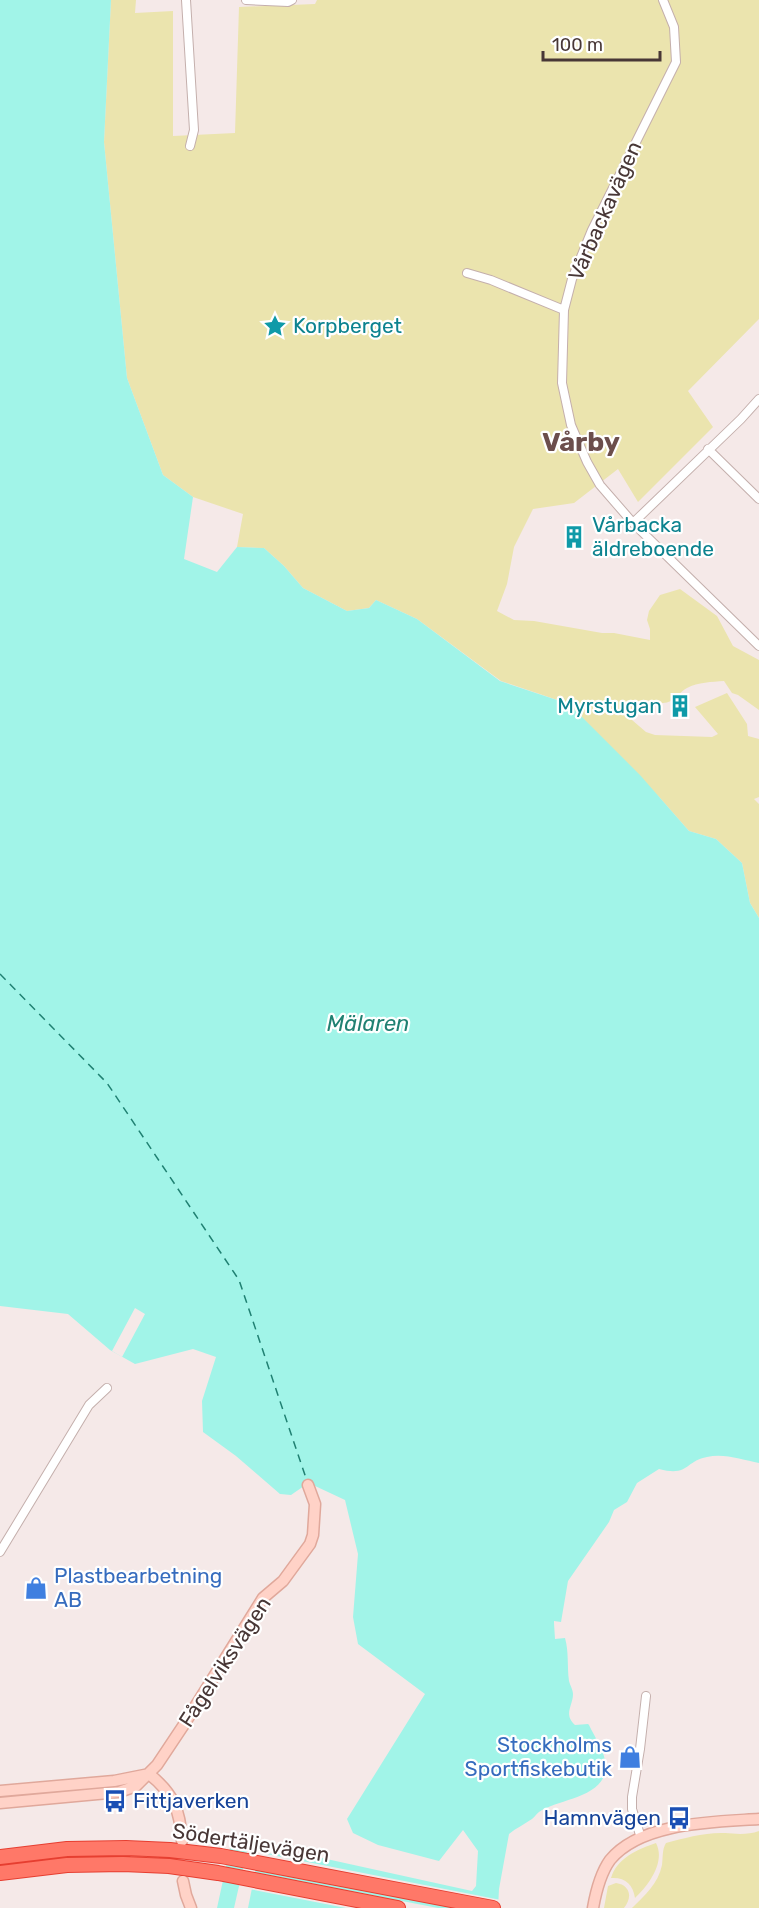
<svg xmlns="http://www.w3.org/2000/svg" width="759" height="1908" font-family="Rubik,sans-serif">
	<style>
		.green { fill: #ebe4ae }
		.water { fill: #a1f4e8 }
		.pier { fill: #f5e9e8 }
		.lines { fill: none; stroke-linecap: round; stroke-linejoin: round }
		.ferry { stroke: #208072; stroke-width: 1.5; stroke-dasharray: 8 6; stroke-linecap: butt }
		.street-casing { stroke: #c4afac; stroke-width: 10 }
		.secondary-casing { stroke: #e0a89b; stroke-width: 13 }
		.highway-casing { stroke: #e63e30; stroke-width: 16 }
		.street { stroke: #fff; stroke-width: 8 }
		.secondary { stroke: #ffd2c7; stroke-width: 10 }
		.highway { stroke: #ff7868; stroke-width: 14 }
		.labels { text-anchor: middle; stroke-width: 4.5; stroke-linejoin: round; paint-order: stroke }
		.street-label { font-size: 21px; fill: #483736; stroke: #fff }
		.culture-label { font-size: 21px; fill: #0d838f; stroke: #fff; text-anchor: start }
		.shop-label { font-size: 21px; fill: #366cbe; stroke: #fff; text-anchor: start }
		.transit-label { font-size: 21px; fill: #164399; stroke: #fff; text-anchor: start }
		.water-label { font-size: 22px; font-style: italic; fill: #208072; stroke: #fff }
		.district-label { font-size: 27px; font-weight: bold; fill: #6c4e4c; stroke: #fff }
	</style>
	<rect width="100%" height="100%" fill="#f5e9e8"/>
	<!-- green -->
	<path class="green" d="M111 0H136L135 13 173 11V136L235 133 239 7 315 4 317 0H759V319L688 391 713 427 638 502 618 469 574 503 533 509 514 547 507 584 497 611 514 620 534 621 602 633H614L650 640V629L647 620 649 611 660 595 680 589 717 616 733 646 759 660V710L738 695 732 693 724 681C712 682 698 682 687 688 679 692 674 703 663 703 651 704 651 697 636 702L632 710V720L646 732 655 735 712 737 718 734 695 707 727 693 747 724 748 736 759 739V797L754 799 759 804V918L750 903 742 863 716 839 689 831 660 798 569 704 501 681 417 619 376 600 369 608 347 611 303 588 284 566 264 548 237 547 243 514 193 497 163 475 127 378 104 142Z
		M759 1831V1908H632C645 1895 658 1884 662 1865 663 1858 662 1849 666 1843 684 1838 706 1832 725 1833 736 1834 748 1835 759 1831Z
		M656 1843C666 1862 648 1886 635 1898 633 1884 625 1877 611 1878 617 1858 638 1849 656 1843Z
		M616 1883C630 1885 633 1897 624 1908H604L608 1886Z"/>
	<!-- water -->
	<path class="water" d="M0 0H111L104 142 127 378 163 475 193 497 184 559 217 572 237 547 264 548 284 566 303 588 347 611 369 608 376 600 417 619 500 681 569 704 640 775 689 831 716 839 742 863 750 903 759 918V1463C743 1460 724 1453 707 1457 685 1461 689 1477 659 1469L637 1483 627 1502 614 1510 609 1522 568 1581 561 1622 554 1621V1623L555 1639 565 1638C569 1652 567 1666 569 1681 570 1685 573 1690 573 1694 573 1706 563 1714 575 1725L588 1724 589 1725C596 1740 609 1757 605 1773 599 1798 556 1800 539 1812 536 1814 535 1817 532 1819 525 1824 516 1828 509 1834L499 1889 498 1908H248L259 1853 313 1856 472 1891 476 1886 478 1851 463 1830 439 1861 378 1845 353 1833 347 1819 425 1694 358 1644 353 1617 358 1554 345 1500 313 1485 304 1486 291 1495 280 1494 236 1456 203 1432 202 1401 216 1357 193 1349 135 1364 110 1350 68 1314 0 1306Z
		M230 1848 247 1851 234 1908H217Z"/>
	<!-- pier -->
	<path class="pier" d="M135 1308 145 1314 122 1357 112 1351Z
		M256 1852 501 1900V1908H455L253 1869Z
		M253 1872 438 1908H346L249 1889Z"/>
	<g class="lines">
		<!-- ferry -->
		<path class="ferry" d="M0 974 107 1083 239 1280 307 1481"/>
		<!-- street casing -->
		<g class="street-casing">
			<path id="street" d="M186 0 194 130 190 146
				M246 0 288 2 292 0
				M663 0 674 27 676 62 592 230 572 279 564 310 562 383 571 425 587 462 600 485 633 523 759 646
				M467 273 491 280 564 310
				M708 449 759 499
				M633 523 741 419 759 399
				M0 1552 89 1405 107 1388
				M641 1838 632 1809V1797L640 1749 646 1696"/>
		</g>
		<!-- secondary casing -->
		<g class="secondary-casing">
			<path id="secondary" d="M149 1774C174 1794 180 1810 182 1841
				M0 1791 114 1781 149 1774
				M0 1803 119 1792 136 1786 157 1765 183 1726 263 1598 283 1581 310 1544 313 1535 315 1504 308 1485
				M183 1881 186 1895 191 1908
				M593 1908C596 1891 600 1874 610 1860 641 1822 714 1822 759 1819"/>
		</g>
		<!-- highway casing -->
		<g class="highway-casing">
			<path id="highway" d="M0 1857 67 1849 126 1848 170 1850 221 1856 493 1908
				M0 1873 67 1865 123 1864 169 1866 218 1873 398 1908"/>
		</g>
		<!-- street -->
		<use href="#street" class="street"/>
		<!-- secondary -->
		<use href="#secondary" class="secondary"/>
		<!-- highway -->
		<use href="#highway" class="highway"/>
	</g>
	<!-- icons -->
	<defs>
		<g id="sight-bare" transform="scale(1.8)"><path d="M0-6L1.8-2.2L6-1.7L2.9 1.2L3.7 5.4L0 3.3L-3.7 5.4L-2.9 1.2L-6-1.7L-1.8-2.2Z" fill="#0f9aa8" stroke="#fff" stroke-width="2.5" paint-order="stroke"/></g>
		<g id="building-bare" transform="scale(1.8)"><path d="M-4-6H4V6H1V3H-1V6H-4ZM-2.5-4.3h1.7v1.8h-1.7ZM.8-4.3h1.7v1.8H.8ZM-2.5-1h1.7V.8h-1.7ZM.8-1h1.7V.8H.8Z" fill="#0f9aa8" stroke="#fff" stroke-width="2.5" paint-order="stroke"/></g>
		<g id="shop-bare" transform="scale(1.8)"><path d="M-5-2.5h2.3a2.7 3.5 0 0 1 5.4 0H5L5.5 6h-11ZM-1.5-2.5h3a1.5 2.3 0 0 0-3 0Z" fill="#3f7fe0" stroke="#fff" stroke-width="2.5" paint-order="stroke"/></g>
		<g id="bus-bare" transform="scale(1.8)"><path d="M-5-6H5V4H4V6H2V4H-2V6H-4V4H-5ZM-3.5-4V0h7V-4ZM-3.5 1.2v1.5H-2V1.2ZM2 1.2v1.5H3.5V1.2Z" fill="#1a4fb4" stroke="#fff" stroke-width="2.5" paint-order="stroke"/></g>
	</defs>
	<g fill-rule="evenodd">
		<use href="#sight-bare" x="275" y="326"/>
		<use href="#building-bare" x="574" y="537"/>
		<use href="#building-bare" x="680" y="706"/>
		<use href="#shop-bare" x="36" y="1588"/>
		<use href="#shop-bare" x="630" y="1757"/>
		<use href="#bus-bare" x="115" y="1801"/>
		<use href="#bus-bare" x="679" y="1818"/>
	</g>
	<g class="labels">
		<!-- street labels -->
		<g class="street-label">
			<text transform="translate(605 211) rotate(-66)" y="7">Vårbackavägen</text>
			<text transform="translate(225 1662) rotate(-57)" y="7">Fågelviksvägen</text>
			<text transform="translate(251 1843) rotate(9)" y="7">Södertäljevägen</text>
		</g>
		<!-- culture labels -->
		<g class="culture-label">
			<text x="293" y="333">Korpberget</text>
			<text x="592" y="532">Vårbacka<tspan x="592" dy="24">äldreboende</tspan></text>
			<text x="662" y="713" text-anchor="end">Myrstugan</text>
		</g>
		<!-- shop labels -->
		<g class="shop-label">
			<text x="54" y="1583">Plastbearbetning<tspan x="54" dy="24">AB</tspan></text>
			<text x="612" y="1752" text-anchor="end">Stockholms<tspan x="612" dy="24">Sportfiskebutik</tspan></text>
		</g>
		<!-- transit labels -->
		<g class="transit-label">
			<text x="133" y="1808">Fittjaverken</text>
			<text x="661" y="1825" text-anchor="end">Hamnvägen</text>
		</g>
		<!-- water labels -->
		<g class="water-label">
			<text x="368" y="1031">Mälaren</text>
		</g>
		<!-- district labels -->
		<g class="district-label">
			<text x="581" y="451">Vårby</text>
		</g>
	</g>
	<!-- scale -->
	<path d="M543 51v9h117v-9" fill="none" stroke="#483736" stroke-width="3"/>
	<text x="552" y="51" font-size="18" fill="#483736" stroke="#ffffff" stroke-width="4.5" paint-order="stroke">100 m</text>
</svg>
